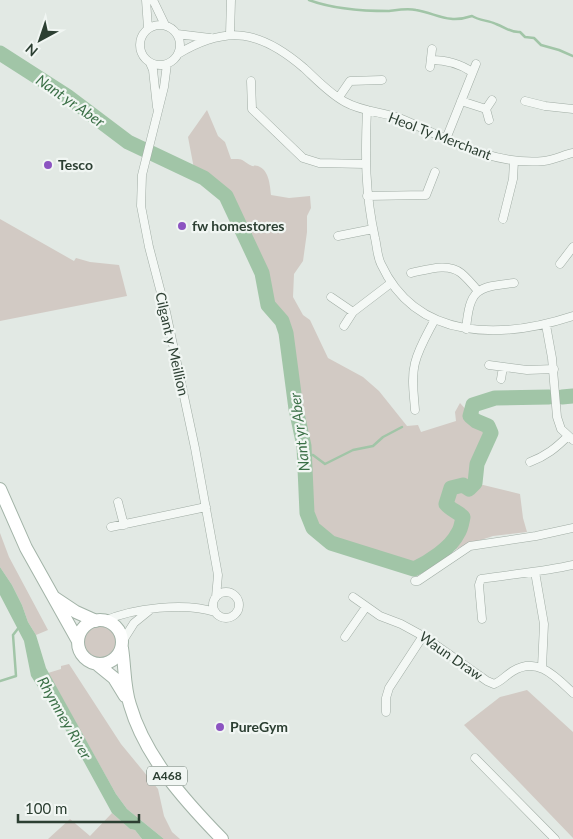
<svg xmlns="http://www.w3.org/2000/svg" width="573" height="839" font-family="Lato,sans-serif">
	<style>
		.green { fill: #d2cac4 }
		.water { fill: #a1c5a7 }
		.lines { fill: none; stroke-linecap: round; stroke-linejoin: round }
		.stream { stroke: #a1c5a7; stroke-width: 2.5 }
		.river { stroke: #a1c5a7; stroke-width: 15 }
		.minor-casing { stroke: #a0aca4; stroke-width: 9 }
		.primary-casing { stroke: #a2b3a7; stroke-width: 14 }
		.minor { stroke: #f4f8f5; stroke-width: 8 }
		.primary { stroke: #fff; stroke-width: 12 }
		.poi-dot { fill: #8c54c1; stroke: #f1f6f3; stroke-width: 2 }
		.labels { text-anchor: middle; stroke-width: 4.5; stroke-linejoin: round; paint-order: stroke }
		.shield { fill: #f1f6f3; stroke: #67766c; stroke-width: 1 }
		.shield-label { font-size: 12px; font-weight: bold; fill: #2c3f32 }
		.street-label { font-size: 14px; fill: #2c3f32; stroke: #f1f6f3 }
		.poi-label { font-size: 14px; font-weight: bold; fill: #2c3f32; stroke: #f1f6f3; text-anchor: start }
		.water-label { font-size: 15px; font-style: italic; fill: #3a6f46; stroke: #f1f6f3 }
	</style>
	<rect width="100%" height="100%" fill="#e2e9e4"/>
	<!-- green -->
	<path class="green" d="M207 110 218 136 225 142 231 159C244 159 240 159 250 165 256 168 251 164 258 166 269 170 270 185 271 195L289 198 310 196 311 208 307 216V232L303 261 294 274 293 297 303 315 310 320 328 358 363 377 379 391 407 426 418 425 421 432 456 421 455 412 460 403 476 421 488 426 491 433 477 464 475 483 520 494 523 518 527 532 493 536 463 546 414 569 331 543 313 528 307 513 304 446 296 409 286 333 282 321 268 305 262 273 226 196 204 178 195 174 188 137Z
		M0 219 74 261 76 258 90 262 119 265 127 296 0 321Z
		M0 533 9 557 48 630 36 635 28 622 22 605 12 585 0 567Z
		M83 642a17 17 0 1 1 34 0a17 17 0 1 1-34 0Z
		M69 664 121 744 158 789 164 816 172 832 180 839H164L127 809 116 794 48 673 61 669V666Z
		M527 690 573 732V838L464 725 500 697Z
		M112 813 130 829 135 830 142 839H48L70 819 90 836Z"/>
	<!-- water -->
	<path class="water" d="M0 567 12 585 22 605 28 622 36 635 46 668 116 794 127 809 164 839H142L135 830 130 829 112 813 72 740 31 676 24 641 0 595Z"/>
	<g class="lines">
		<!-- stream -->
		<path class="stream" d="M309 0C333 9 363 11 389 11 397 10 407 8 416 10 438 14 448 24 472 16 480 21 488 20 496 24 505 27 511 33 520 32L525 37 534 38 541 45 559 50 573 56
			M305 455H313L325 464 353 450 373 446 383 437 402 427
			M0 681 16 676 13 635 20 626"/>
		<!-- river -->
		<path class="river" d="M0 53 67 96 128 142 204 178 226 196 262 273 268 305 282 321 286 333 296 409 304 446 307 513 313 528 331 543 414 569C429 562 451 548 458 533 461 529 462 522 463 517 458 512 451 510 446 504L451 488 463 485 469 489 475 483 477 464 491 433 488 426 476 421 470 416 473 405 495 398 549 397
			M562 397 573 396"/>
		<!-- minor casing -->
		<g class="minor-casing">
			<path id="minor" d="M146 0 148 28
				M153 0 165 25
				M140 45a20 20 0 1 1 40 0a20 20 0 1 1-40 0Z
				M177 34 210 38
				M230 34 231 0
				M178 54C228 24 261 31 304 68 317 80 330 94 345 102 361 111 380 112 396 117 406 120 415 125 424 129 463 147 500 165 544 161 553 160 564 155 573 153
				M431 60C447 60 459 63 472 72
				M150 63 153 70 157 107
				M167 64 164 87 142 175 141 206 149 247 166 312 195 448 218 575 216 597
				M430 67 432 49
				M251 81 252 109 303 158 319 163 365 164
				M339 97 350 81 382 80
				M461 101 486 109 489 120
				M525 101 545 106 573 109
				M486 109 492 100
				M367 110C365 155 365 193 375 238 377 246 377 256 381 264 417 342 503 339 573 316
				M446 139 476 64
				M367 196 426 195 435 172
				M503 219 513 179 514 161
				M338 236 373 229
				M560 264 573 247
				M411 273C426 270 448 262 461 273 467 278 473 285 478 291
				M331 297 353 312
				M546 325 552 358 557 417 561 429 573 440
				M344 326 353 312 391 283
				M466 329C470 289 476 287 514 283
				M489 365 527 370 554 369
				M501 379 503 367
				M415 410C414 395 411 378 415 363 419 347 428 333 435 319
				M530 462C546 456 556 448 568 436
				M118 502 124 525
				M111 527 206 507
				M535 572 544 624 542 667
				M415 581H418L470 546 536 536 573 528
				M213 605a13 13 0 1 1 26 0a13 13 0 1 1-26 0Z
				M353 597 380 616 401 624 423 636 487 681 494 684C502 681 506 675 513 671 538 656 556 677 573 693
				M482 619 479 585 481 579C512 574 543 572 573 565
				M104 621C133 608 185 602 215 612
				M345 637 366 607
				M122 642 134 623 150 610
				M386 712V698L389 688 423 636
				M475 758 555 839"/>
		</g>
		<!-- primary casing -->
		<g class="primary-casing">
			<path id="primary" d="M0 489 26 548 78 641
				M55 598 76 612 96 621
				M78 642a22 22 0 1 1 44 0a22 22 0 1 1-44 0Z
				M122 648C125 667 124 687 130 705 145 757 185 801 222 839
				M98 665 114 678 125 696"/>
		</g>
		<!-- minor -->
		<use href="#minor" class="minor"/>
		<!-- primary -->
		<use href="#primary" class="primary"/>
	</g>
	<!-- markers -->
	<g class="poi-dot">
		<circle cx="48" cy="165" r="5"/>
		<circle cx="182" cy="226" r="5"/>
		<circle cx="220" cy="727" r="5"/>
	</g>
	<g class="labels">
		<!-- shield labels -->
		<rect class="shield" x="147" y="766.5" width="40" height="19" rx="4"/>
		<g class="shield-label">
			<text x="167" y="780">A468</text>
		</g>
		<!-- street labels -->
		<g class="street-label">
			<text transform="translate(440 136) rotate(21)" y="5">Heol Ty Merchant</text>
			<text transform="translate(172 344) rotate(77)" y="5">Cilgant y Meillion</text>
			<text transform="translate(451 656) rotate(35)" y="5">Waun Draw</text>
		</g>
		<!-- poi labels -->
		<g class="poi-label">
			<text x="58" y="170">Tesco</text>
			<text x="192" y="231">fw homestores</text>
			<text x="230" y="732">PureGym</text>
		</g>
		<!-- water labels -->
		<g class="water-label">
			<text transform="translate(70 101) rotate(35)" y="5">Nant yr Aber</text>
			<text transform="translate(300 432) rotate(-97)" y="5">Nant yr Aber</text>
			<text transform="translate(64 718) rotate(60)" y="5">Rhymney River</text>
		</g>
	</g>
	<!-- north arrow -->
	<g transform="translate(40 40) rotate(220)" stroke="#f1f6f3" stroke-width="4" paint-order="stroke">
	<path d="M0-4L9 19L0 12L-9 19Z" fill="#2c3f32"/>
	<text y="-8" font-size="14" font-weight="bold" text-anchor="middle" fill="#2c3f32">N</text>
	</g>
	<!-- scale -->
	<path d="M18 814v8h121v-8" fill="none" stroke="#2c3f32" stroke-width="2.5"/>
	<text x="25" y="814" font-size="15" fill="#2c3f32" stroke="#f1f6f3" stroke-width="4" paint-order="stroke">100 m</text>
</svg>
